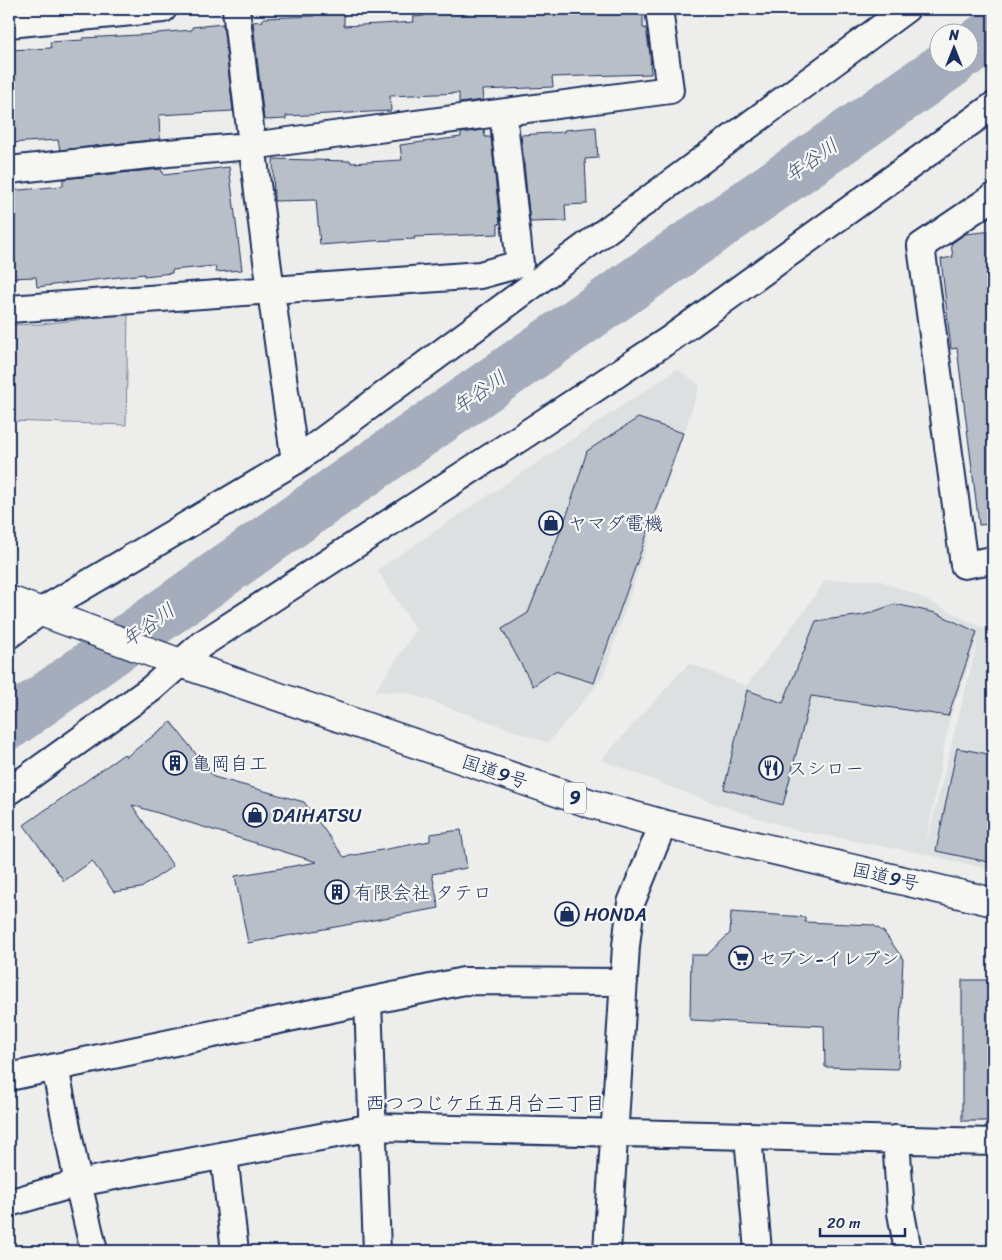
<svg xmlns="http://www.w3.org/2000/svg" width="1002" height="1260" font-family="Sriracha,'Klee One',sans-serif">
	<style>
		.built { fill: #dde0e1; fill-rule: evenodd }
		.green { fill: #ced2d7; stroke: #74809a }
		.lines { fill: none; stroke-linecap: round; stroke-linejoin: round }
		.river { stroke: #a5acbc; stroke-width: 51 }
		.building { fill: #b9bfc8; stroke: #1b2f5e }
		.street-casing { stroke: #1b2f5e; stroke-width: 30 }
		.highway-casing { stroke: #1b2f5e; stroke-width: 31 }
		.street { stroke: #f6f6f2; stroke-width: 26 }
		.highway { stroke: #f6f6f2; stroke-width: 28 }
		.labels { text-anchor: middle; stroke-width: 4.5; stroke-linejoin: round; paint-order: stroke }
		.shield { fill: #f6f6f2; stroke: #5d6b8a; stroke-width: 1 }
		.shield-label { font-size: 18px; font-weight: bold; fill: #1b2f5e }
		.poi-label { font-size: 19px; fill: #1b2f5e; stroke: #f6f6f2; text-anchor: start }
		.street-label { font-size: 19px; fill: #1b2f5e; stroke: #f6f6f2 }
		.water-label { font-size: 20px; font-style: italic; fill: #44547a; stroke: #f6f6f2 }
		.neighbourhood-label { font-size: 20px; fill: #1b2f5e; stroke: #f6f6f2 }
	</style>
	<rect width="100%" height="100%" fill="#edeeec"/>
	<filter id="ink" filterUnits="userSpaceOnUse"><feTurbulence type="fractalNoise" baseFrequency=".02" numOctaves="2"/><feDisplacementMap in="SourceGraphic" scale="10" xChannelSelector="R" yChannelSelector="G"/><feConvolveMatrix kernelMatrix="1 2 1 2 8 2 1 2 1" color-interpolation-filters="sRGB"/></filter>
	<g filter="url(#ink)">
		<!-- built -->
		<path class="built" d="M677 369 700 385 604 674 596 686 548 743 408 693 375 691 416 630 377 570Z
			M825 580H878L915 594 993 633V870L924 854 795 830 715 804 601 760 689 663 746 686 804 611ZM979 636 927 841 926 842 950 718Z"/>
		<!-- green -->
		<path class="green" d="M128 314 126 425 9 421V325L42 324Z"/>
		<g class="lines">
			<!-- river -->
			<path class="river" d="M970 50 993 33
				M9 724 321 502 952 62"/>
		</g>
		<!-- building -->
		<path class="building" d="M344 9V26L414 22 413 17 424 16V9H643V28H646L650 55 651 74 552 77 553 87 482 90 483 100 459 103V93L390 96 391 111 286 116V119L264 120 253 22 263 21V18L314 16V11Z
			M223 24 233 111 159 115 160 139 60 150 58 140 9 143V50L51 48 50 42 83 40V38L157 34V33L192 30V27Z
			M596 127 598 158 585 159 587 204 565 205 566 221 530 222 521 135 564 132V130Z
			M484 130 485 137H491L500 224H498V234L414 237 415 239 372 241 320 245 316 200 274 201 273 159 351 161V163L402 160 400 145 461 137V133Z
			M229 167 242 270 216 272 215 266 172 270V273L144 276V274L37 287 36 277 9 278V191L63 186V179L161 169 162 172H163L164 175Z
			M993 231V524L979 525 957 348 951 349 941 259 953 257 951 244 965 234Z
			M638 418 683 433 594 683 555 671 533 686 502 629 528 613 569 509 587 451Z
			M895 604 936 613 977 632 948 716 811 696 783 805 724 789 747 690 783 703 816 621 864 615Z
			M171 722 214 777 304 802 344 857 430 841V834L461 830 467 868 432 874 439 908 248 943 235 876 317 862 132 805 173 866 141 888 114 892 92 861 64 881 24 825 124 754 126 757Z
			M957 748 993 755V863L936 851Z
			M731 912 805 917V922L873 925 884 932 903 959 898 1069 825 1067 824 1026 690 1020 691 955H707L730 933Z
			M962 980H993V1121H962Z"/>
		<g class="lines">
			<!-- street casing -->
			<g class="street-casing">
				<path id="street" d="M236 9C253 160 273 311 295 461
					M9 24 163 9
					M9 170 168 153 251 146 670 90 659 9
					M993 197 921 246 964 565 993 560
					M9 309 480 275 520 264 503 113
					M9 635 40 612 295 461 906 9
					M9 791 151 689 202 644 520 438 670 339 993 106
					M368 1001 377 1251
					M55 1067 78 1183 94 1251
					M9 1077 464 981 624 982
					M748 1136 758 1251
					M896 1139 901 1213 908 1251
					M224 1155 235 1251
					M9 1203 78 1183 373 1127 993 1142
					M607 1251 626 946 631 903 663 824"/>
			</g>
			<!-- highway casing -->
			<g class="highway-casing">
				<path id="highway" d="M9 600 180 663 592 804 663 824 993 902"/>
			</g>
			<!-- street -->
			<use href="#street" class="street"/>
			<!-- highway -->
			<use href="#highway" class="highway"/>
		</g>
	</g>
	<!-- icons -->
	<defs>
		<g id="shop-ring" transform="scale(1.25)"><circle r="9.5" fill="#f6f6f2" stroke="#1b2f5e" stroke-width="1.5"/><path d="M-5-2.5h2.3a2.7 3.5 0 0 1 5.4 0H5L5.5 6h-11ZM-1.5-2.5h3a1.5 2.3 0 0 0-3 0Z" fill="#1b2f5e"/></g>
		<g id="building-ring" transform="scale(1.25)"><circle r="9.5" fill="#f6f6f2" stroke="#1b2f5e" stroke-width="1.5"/><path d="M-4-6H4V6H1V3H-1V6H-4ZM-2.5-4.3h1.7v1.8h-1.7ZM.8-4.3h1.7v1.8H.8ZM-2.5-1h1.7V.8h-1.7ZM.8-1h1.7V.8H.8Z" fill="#1b2f5e"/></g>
		<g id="restaurant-ring" transform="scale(1.25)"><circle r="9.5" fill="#f6f6f2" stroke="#1b2f5e" stroke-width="1.5"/><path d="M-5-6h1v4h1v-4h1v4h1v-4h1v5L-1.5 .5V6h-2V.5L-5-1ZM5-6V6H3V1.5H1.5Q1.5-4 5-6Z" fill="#1b2f5e"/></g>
		<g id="supermarket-ring" transform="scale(1.25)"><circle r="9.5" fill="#f6f6f2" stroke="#1b2f5e" stroke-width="1.5"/><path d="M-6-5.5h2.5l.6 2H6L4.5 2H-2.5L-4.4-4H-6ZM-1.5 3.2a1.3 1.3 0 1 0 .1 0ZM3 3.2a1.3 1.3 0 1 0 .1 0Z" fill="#1b2f5e"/></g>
	</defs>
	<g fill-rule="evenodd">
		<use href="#shop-ring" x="551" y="523"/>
		<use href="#building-ring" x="175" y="763"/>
		<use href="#restaurant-ring" x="771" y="768"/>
		<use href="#shop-ring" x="255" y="815"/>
		<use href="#building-ring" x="337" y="892"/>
		<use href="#shop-ring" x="567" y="914"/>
		<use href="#supermarket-ring" x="741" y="958"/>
	</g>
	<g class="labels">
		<!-- shield labels -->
		<rect class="shield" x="564" y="782.5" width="22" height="31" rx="4"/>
		<g class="shield-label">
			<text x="575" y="804">9</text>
		</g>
		<!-- poi labels -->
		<g class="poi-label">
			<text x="568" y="530">ヤマダ電機</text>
			<text x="192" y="770">亀岡自工</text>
			<text x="788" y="775">スシロー</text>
			<text x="272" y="822">DAIHATSU</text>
			<text x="354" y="899">有限会社 タテロ</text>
			<text x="584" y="921">HONDA</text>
			<text x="758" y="965">セブン-イレブン</text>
		</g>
		<!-- street labels -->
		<g class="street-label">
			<text transform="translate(495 771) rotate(19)" y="7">国道9号</text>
			<text transform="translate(886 876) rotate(13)" y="7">国道9号</text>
		</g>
		<!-- water labels -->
		<g class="water-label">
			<text transform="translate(811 160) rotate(-35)" y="7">年谷川</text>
			<text transform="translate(479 392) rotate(-35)" y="7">年谷川</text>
			<text transform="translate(148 625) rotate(-36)" y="7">年谷川</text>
		</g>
		<!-- neighbourhood labels -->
		<g class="neighbourhood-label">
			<text x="485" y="1110">西つつじケ丘五月台二丁目</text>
		</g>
	</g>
	<!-- margin -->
	<rect width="1002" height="1260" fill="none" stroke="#f6f6f2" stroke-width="30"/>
	<rect x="15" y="15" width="972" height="1230" fill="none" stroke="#1b2f5e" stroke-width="2" filter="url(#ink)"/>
	<!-- north arrow -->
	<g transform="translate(954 48)"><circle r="24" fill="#f6f6f2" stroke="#9ea6b7"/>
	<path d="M0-4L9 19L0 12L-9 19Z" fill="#1b2f5e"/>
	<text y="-8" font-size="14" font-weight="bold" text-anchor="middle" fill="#1b2f5e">N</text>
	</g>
	<!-- scale -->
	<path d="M820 1228v8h85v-8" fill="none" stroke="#1b2f5e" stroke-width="2.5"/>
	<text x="827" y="1228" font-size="15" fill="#1b2f5e" stroke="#f6f6f2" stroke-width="4" paint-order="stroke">20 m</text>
</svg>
